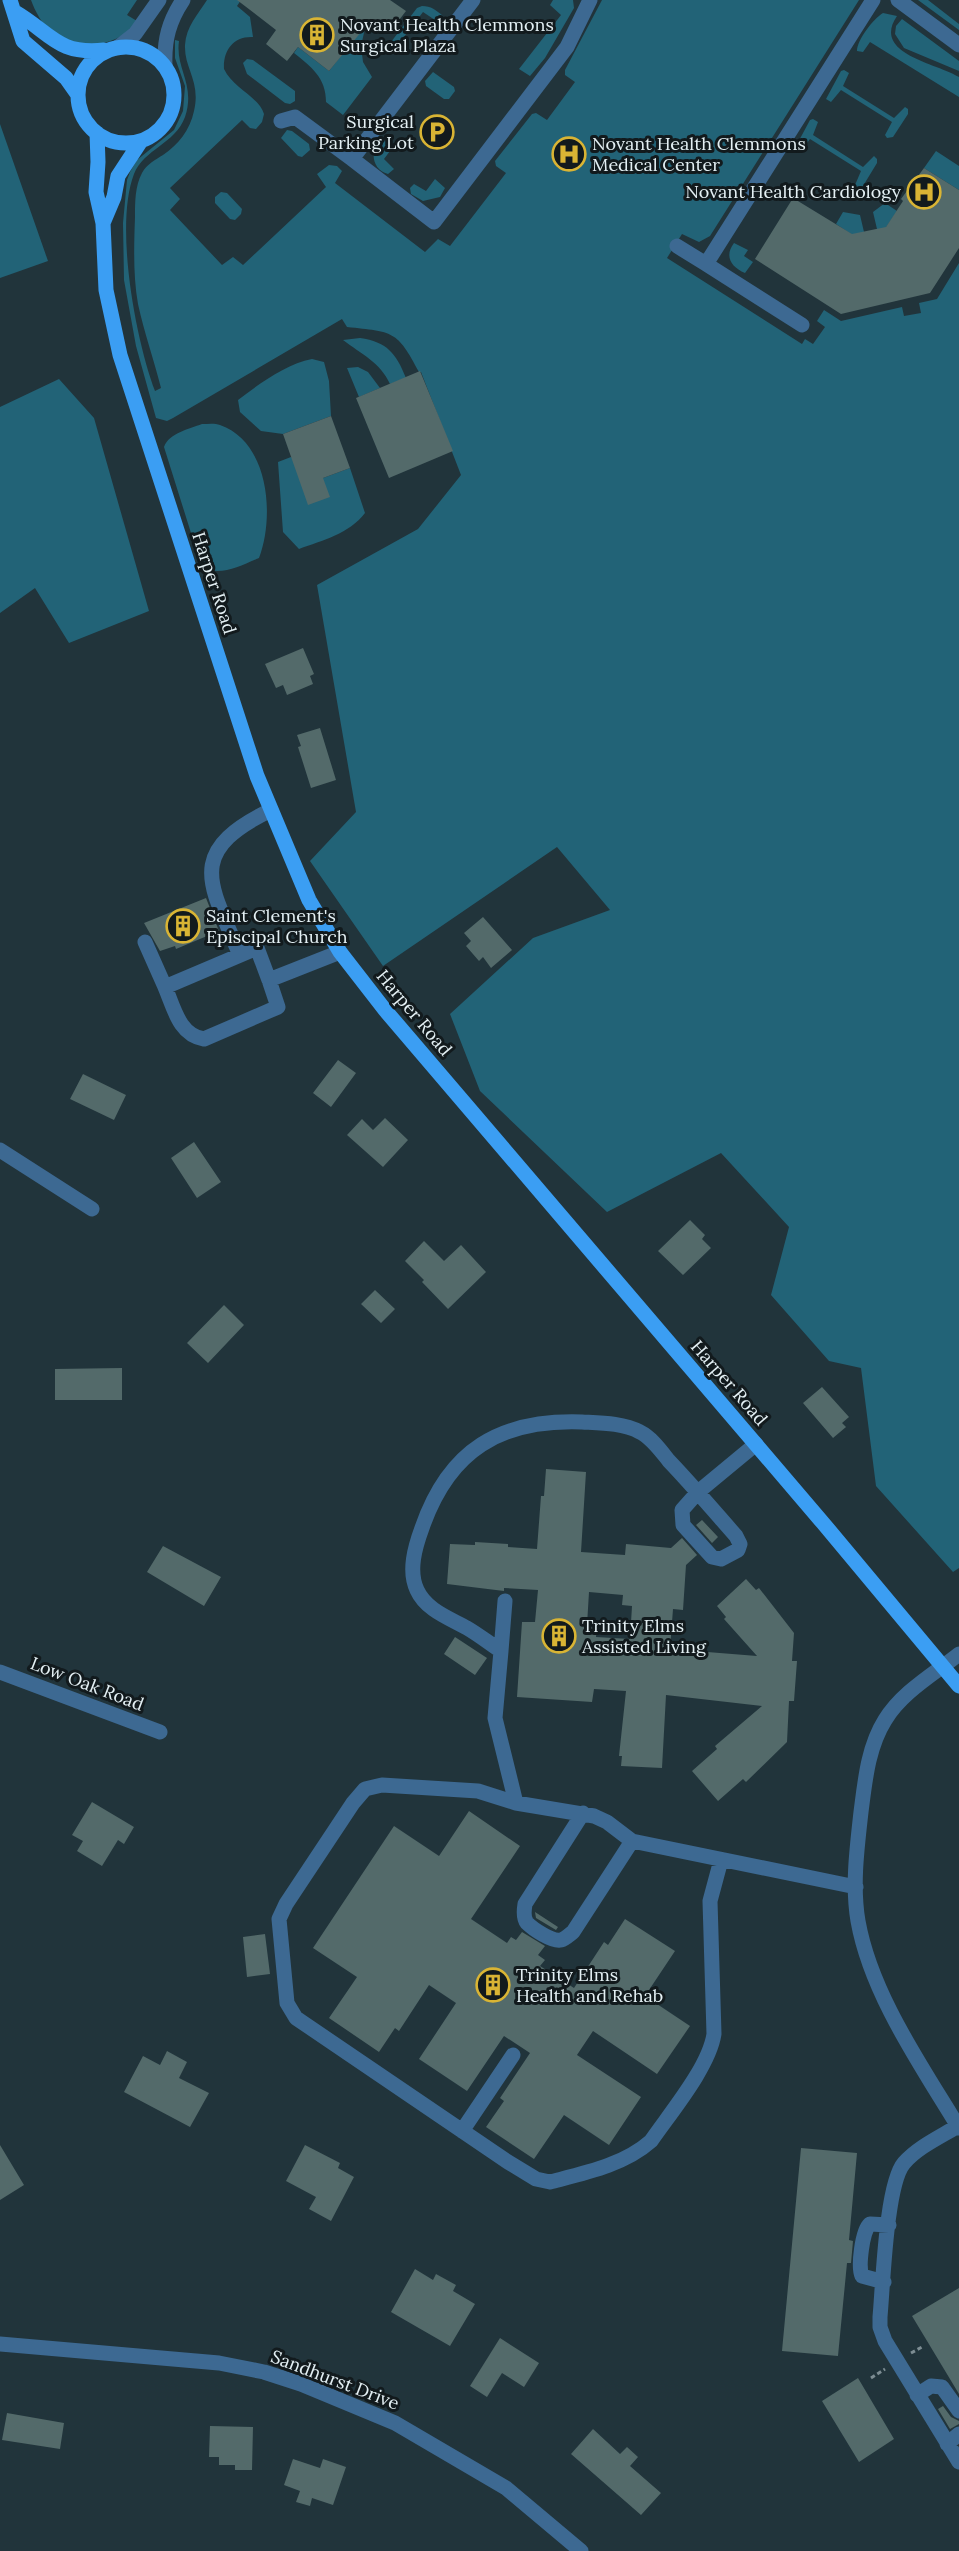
<svg xmlns="http://www.w3.org/2000/svg" width="959" height="2551" font-family="Lora,serif">
	<style>
		.green { fill: #226377 }
		.building { fill: #536a6a; fill-rule: evenodd }
		.lines { fill: none; stroke-linecap: round; stroke-linejoin: round }
		.path { stroke: #7d8d93; stroke-width: 3; stroke-dasharray: 4.5 3; stroke-linecap: butt }
		.minor { stroke: #3d6992; stroke-width: 15 }
		.major { stroke: #3b9ef3; stroke-width: 15 }
		.labels { text-anchor: middle; stroke-width: 6; stroke-linejoin: round; paint-order: stroke }
		.poi-label { font-size: 18px; fill: #e4f0f4; stroke: #121a1d; text-anchor: start }
		.street-label { font-size: 18px; fill: #e4f0f4; stroke: #121a1d }
	</style>
	<rect width="100%" height="100%" fill="#21343b"/>
	<!-- green -->
	<path class="green" d="M31 0H137L127 15 137 21C117 49 78 51 52 32 42 25 35 11 31 0Z
		M207 0H241L237 6 250 17 253 37C233 36 223 51 224 69 233 88 259 97 264 114L262 122 256 129 250 128 242 120 170 188 180 199 170 210 222 265 233 257 243 265 326 187 317 174 329 165 337 166 342 171 335 183 425 252 438 239 450 246 506 173 496 166 495 161 532 114 536 113 547 120 575 82 565 75V70L602 0H859L710 236 699 242 682 234 667 258 802 344 805 339 813 344 825 327 817 321 824 310 841 321 902 307 904 316 921 313 919 303 937 299 959 263V1568L953 1572 876 1486 861 1368 829 1361 771 1295 789 1227 721 1153 607 1212 480 1091 450 1014 533 938 610 910 557 847 383 966 310 861 356 812 317 585 418 529 461 475 421 372H419C397 330 393 332 347 327L342 319 173 418 167 421 156 418 136 346 124 280 123 223 127 180 130 172 137 160 174 130 183 111 185 86 175 58V40L179 41C175 69 196 84 185 117 175 144 144 149 134 174 114 226 136 341 155 391L161 388C154 360 144 332 138 304 133 276 134 245 135 217 135 202 135 186 142 173 147 164 155 160 163 155 178 145 190 130 194 111 201 81 184 69 185 45 186 27 198 14 207 0Z
		M553 0H573L574 8 545 58 530 76 519 69 561 15 550 5Z
		M918 0H928L959 24V30Z
		M422 6C431 6 436 10 443 16V21L438 22 423 12 397 46 391 42 417 8Z
		M883 13 897 16C871 54 937 63 959 77V97L870 42 863 52 857 51C857 40 873 19 883 13Z
		M902 19 959 61V71L904 48 895 34 896 26Z
		M366 24 361 46 363 62 372 77 343 115 326 102C326 77 311 67 294 53L298 47 329 71Z
		M247 59 253 60 295 91V101L290 104 285 103 247 74 243 63Z
		M844 70 849 73 843 86 894 118 905 107 908 109V114L893 137 887 138 885 135 892 122 841 90 831 102 826 99 841 71Z
		M433 72 454 87 455 91 449 99H444L426 86 425 81Z
		M813 119 818 122 813 135 863 167 874 156 877 159V163L863 186 856 187 855 185 861 171 810 139 801 151 795 148 810 120Z
		M0 124 48 261 0 278Z
		M287 130 292 131 309 144 310 150 302 157 298 156 281 138Z
		M384 140 393 147 384 159 394 169 388 174C374 170 370 156 377 143Z
		M936 151 959 166V190L924 168Z
		M435 179 445 188 440 197 423 201 411 194 410 188 414 184 426 191Z
		M221 192 227 193 242 209 241 214 235 220 230 219 215 203V197Z
		M885 203 897 211 885 229H877L873 212Z
		M843 212 860 215 864 232 854 236 836 224Z
		M734 243 748 250 744 256 753 262 745 273C731 267 724 256 734 243Z
		M360 338C387 342 396 353 406 378L390 384C380 362 361 354 343 340Z
		M312 359 324 362 329 381 331 416 283 434 261 431 240 412 238 400C259 384 286 364 312 359Z
		M358 367 368 372 380 388 359 397 347 368Z
		M59 379 94 418 149 611 69 643 35 588 0 613V407Z
		M202 424C208 424 215 423 220 425 269 442 275 516 259 558 240 566 222 576 202 568L164 447C169 433 189 429 202 424Z
		M291 457 323 478 350 468 365 513C349 534 323 540 299 549L283 532 278 462Z"/>
	<!-- building -->
	<path class="building" d="M237 0H390L406 11 389 33 371 20 329 71 298 47 287 61 266 44 276 30Z
		M924 168 959 190V248L930 293 841 314 755 259 793 198 852 234 886 227 903 201 901 199Z
		M420 371 453 451 389 478 356 398Z
		M331 416 350 468 323 478 330 497 308 505 283 434Z
		M303 648 314 674 310 676 313 684 287 695 283 685 276 688 265 664Z
		M320 728 336 780 311 788 298 747 301 746 297 735Z
		M206 898 219 931 176 949 175 946 160 951 144 923Z
		M483 917 512 950 491 968 483 957 479 961 466 946 471 941 464 933Z
		M338 1060 356 1073 331 1107 313 1093Z
		M83 1074 126 1095 114 1120 70 1099Z
		M385 1118 408 1140 383 1167 347 1135 362 1119 373 1130Z
		M194 1142 221 1182 197 1198 171 1158Z
		M690 1220 705 1235 702 1239 711 1248 683 1275 658 1251Z
		M424 1241 444 1261 461 1245 486 1272 448 1309 422 1282 424 1280 405 1261Z
		M375 1290 395 1309 381 1323 361 1304Z
		M224 1305 244 1325 208 1363 187 1343Z
		M122 1368V1400H55V1369Z
		M822 1387 849 1417 842 1423 846 1427 833 1438 803 1403Z
		M546 1469 586 1472 581 1552 625 1555 626 1544 671 1548 682 1538 697 1555 686 1565 683 1610 673 1609 670 1649 757 1656 724 1619 726 1617 717 1606 746 1579 756 1590 759 1588 794 1633 792 1661H797L794 1701H789L787 1742 746 1782 743 1779 718 1801 692 1771 717 1749 715 1746 762 1706 666 1695 662 1768 621 1766 622 1756H619L626 1691 594 1689 592 1702 517 1697 522 1622H535L538 1590 504 1588V1591L447 1584 450 1544 475 1545V1542L508 1544V1547L537 1549 541 1496H544ZM589 1592 623 1595 622 1605 632 1606 630 1639 596 1637 597 1626 587 1625Z
		M702 1520 718 1537 712 1543 696 1525Z
		M163 1546 221 1577 204 1606 147 1572Z
		M455 1637 487 1658 475 1675 444 1654Z
		M92 1802 134 1827 124 1844 118 1840 102 1866 77 1851 83 1841 72 1835Z
		M469 1811 520 1846 471 1919 507 1943 511 1937 516 1940 522 1932 545 1946 538 1955 545 1960 540 1966 574 1988 604 1942 608 1945 625 1919 675 1951 645 1996 690 2026 657 2074 593 2031 577 2055 641 2097 609 2145 564 2115 534 2159 486 2127 504 2101 500 2098 530 2053 504 2036 467 2091 419 2059 456 2003 429 1985 399 2031 395 2028 379 2052 329 2018 357 1977 313 1948 394 1826 439 1856Z
		M535 1912 558 1927 556 1930 536 1918Z
		M265 1934 270 1974 247 1977 243 1937Z
		M167 2051 187 2062 179 2078 209 2093 190 2127 124 2092 143 2056 160 2065Z
		M0 2145 24 2185 0 2200Z
		M305 2145 340 2163 338 2168 354 2177 331 2221 309 2209 316 2197 286 2181Z
		M801 2148 857 2153 849 2240 853 2241 851 2263H847L838 2356 782 2351Z
		M415 2269 433 2280 436 2274 456 2285 453 2291 475 2304 450 2346 391 2312Z
		M959 2288V2394L912 2316Z
		M500 2338 539 2363 524 2387 502 2373 487 2397 470 2386Z
		M858 2378 894 2439 859 2462 822 2401Z
		M943 2406 951 2417 959 2421V2424L950 2429 938 2409Z
		M7 2413 64 2423 60 2449 2 2440Z
		M210 2426 253 2427 252 2470H235V2465H219V2457H209Z
		M593 2429 620 2454 627 2447 638 2457 630 2466 661 2493 641 2515 571 2454Z
		M293 2459 320 2468 323 2459 346 2467 333 2505 312 2498 310 2506 296 2502 300 2491 284 2485Z"/>
	<g class="lines">
		<!-- path -->
		<path class="path" d="M911 2353 922 2347
			M871 2378 885 2369"/>
		<!-- minor -->
		<path class="minor" d="M473 0 352 159 434 222 567 47 590 0
			M898 0 959 45
			M117 48 135 34 159 0
			M165 65C164 40 169 21 183 0
			M281 121 295 117 352 159
			M677 246 706 264
			M802 325 706 264 873 0
			M145 942 165 987
			M240 955C210 884 184 852 271 810
			M269 980 257 948 165 987C174 1008 179 1035 204 1039L278 1007 269 980 340 952
			M0 1150 92 1209
			M756 1444 698 1492 682 1510 683 1525 712 1557 721 1559 738 1550 740 1544 736 1536C714 1511 692 1485 669 1461 661 1451 652 1438 640 1432 623 1423 601 1423 582 1422 500 1419 449 1450 422 1528 415 1547 408 1571 417 1590 426 1610 449 1618 467 1628 479 1635 489 1643 501 1651L495 1718 516 1803 594 1816 607 1822 632 1841 856 1887
			M501 1651 505 1601
			M959 1654C934 1674 902 1692 885 1720 868 1747 865 1781 861 1812 857 1848 852 1886 858 1921 871 1994 921 2065 959 2128
			M0 1672 160 1732
			M516 1803 478 1791 382 1785 365 1789 353 1803 286 1904 279 1919 287 2003 296 2018 508 2162 536 2179 550 2182C585 2173 624 2165 651 2141 671 2112 709 2067 714 2034L710 1901 721 1860
			M583 1813 525 1904C524 1910 523 1918 527 1923 533 1929 552 1942 561 1940 565 1939 569 1935 573 1932L632 1841
			M958 2126C940 2137 918 2147 904 2163 886 2184 883 2285 880 2317V2327L885 2341 959 2462
			M462 2131 513 2055
			M884 2282 862 2276C858 2267 862 2231 870 2224L889 2225
			M0 2344 219 2363 264 2372 301 2384 395 2423 506 2488 581 2551
			M917 2395 931 2386 942 2387 959 2411
			M947 2444 959 2434"/>
		<!-- major -->
		<path class="major" d="M10 0 23 41 66 78 78 95
			M15 12C51 33 57 55 104 50
			M78 95a48 48 0 1 1 96 0a48 48 0 1 1-96 0Z
			M97 133 98 162 96 192 103 223 106 290 120 355 257 776 309 900 340 952 385 1010 823 1523 959 1686
			M103 223 114 197 118 176 141 141"/>
	</g>
	<!-- icons -->
	<defs>
		<g id="building-ring" transform="scale(1.725)"><circle r="9.5" fill="#121a1d" stroke="#d9b434" stroke-width="1.5"/><path d="M-4-6H4V6H1V3H-1V6H-4ZM-2.5-4.3h1.7v1.8h-1.7ZM.8-4.3h1.7v1.8H.8ZM-2.5-1h1.7V.8h-1.7ZM.8-1h1.7V.8H.8Z" fill="#d9b434"/></g>
		<g id="parking-ring" transform="scale(1.725)"><circle r="9.5" fill="#121a1d" stroke="#d9b434" stroke-width="1.5"/><path d="M-3.5-5.5H1a3.5 3.5 0 0 1 0 7H-1V5.5H-3.5ZM-1-3.4V-.6H.8a1.4 1.4 0 0 0 0-2.8Z" fill="#d9b434"/></g>
		<g id="hospital-ring" transform="scale(1.725)"><circle r="9.5" fill="#121a1d" stroke="#d9b434" stroke-width="1.5"/><path d="M-5-5h3v3.5h4V-5h3V5h-3V1.5h-4V5h-3Z" fill="#d9b434"/></g>
	</defs>
	<g fill-rule="evenodd">
		<use href="#building-ring" x="317" y="35"/>
		<use href="#parking-ring" x="437" y="132"/>
		<use href="#hospital-ring" x="569" y="154"/>
		<use href="#hospital-ring" x="924" y="192"/>
		<use href="#building-ring" x="183" y="926"/>
		<use href="#building-ring" x="559" y="1636"/>
		<use href="#building-ring" x="493" y="1985"/>
	</g>
	<g class="labels">
		<!-- poi labels -->
		<g class="poi-label">
			<text x="340" y="31">Novant Health Clemmons<tspan x="340" dy="21">Surgical Plaza</tspan></text>
			<text x="414" y="128" text-anchor="end">Surgical<tspan x="414" dy="21">Parking Lot</tspan></text>
			<text x="592" y="150">Novant Health Clemmons<tspan x="592" dy="21">Medical Center</tspan></text>
			<text x="901" y="198" text-anchor="end">Novant Health Cardiology</text>
			<text x="206" y="922">Saint Clement's<tspan x="206" dy="21">Episcipal Church</tspan></text>
			<text x="582" y="1632">Trinity Elms<tspan x="582" dy="21">Assisted Living</tspan></text>
			<text x="516" y="1981">Trinity Elms<tspan x="516" dy="21">Health and Rehab</tspan></text>
		</g>
		<!-- street labels -->
		<g class="street-label">
			<text transform="translate(214 583) rotate(72)" y="6">Harper Road</text>
			<text transform="translate(414 1013) rotate(50)" y="6">Harper Road</text>
			<text transform="translate(729 1383) rotate(49)" y="6">Harper Road</text>
			<text transform="translate(87 1684) rotate(21)" y="6">Low Oak Road</text>
			<text transform="translate(335 2380) rotate(21)" y="6">Sandhurst Drive</text>
		</g>
	</g>
</svg>
